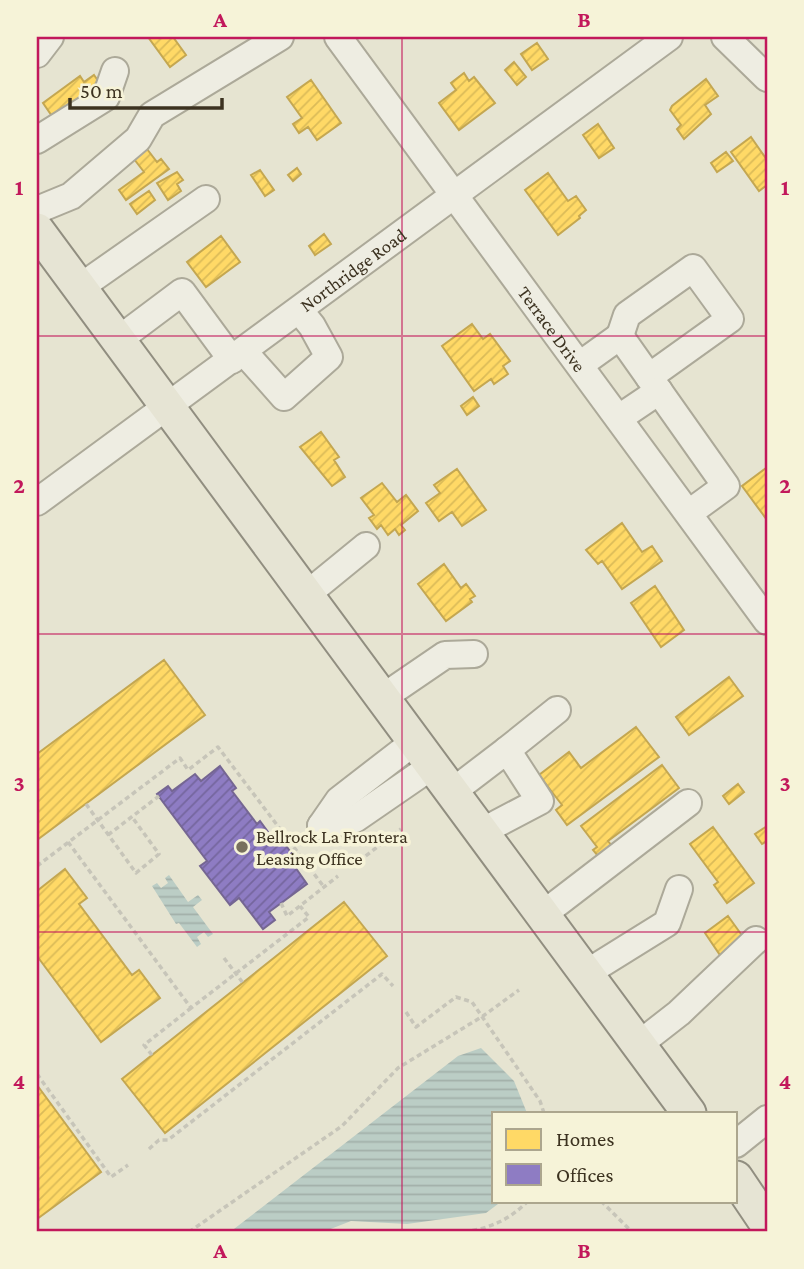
<svg xmlns="http://www.w3.org/2000/svg" width="804" height="1269" font-family="'Crimson Pro',serif">
	<style>
		.water { fill: url(#water-rules) }
		.homes { fill: url(#homes-hatch); stroke: #c4a751; stroke-width: 2 }
		.offices { fill: url(#offices-hatch); stroke: #756692; stroke-width: 2 }
		.lines { fill: none; stroke-linecap: round; stroke-linejoin: round }
		.minor-casing { stroke: #aca999; stroke-width: 30 }
		.major-casing { stroke: #918e80; stroke-width: 37 }
		.path { stroke: #c7c5b9; stroke-width: 3.5; stroke-dasharray: 5 3.5; stroke-linecap: butt }
		.minor { stroke: #eeede2; stroke-width: 26 }
		.major { stroke: #e6e4d4; stroke-width: 33 }
		.grid { fill: none; stroke: #c2185b; stroke-width: 2; stroke-opacity: 0.55 }
		.poi-dot { fill: #78705e; stroke: #f6f3d8; stroke-width: 2.5 }
		.labels { text-anchor: middle; stroke-width: 7; stroke-linejoin: round; paint-order: stroke }
		.street-label { font-size: 19px; fill: #3c3220; stroke: #f6f3d8 }
		.poi-label { font-size: 19px; fill: #3c3220; stroke: #f6f3d8; text-anchor: start }
		.neatline { fill: none; stroke: #c2185b; stroke-width: 2.5 }
		.grid-label { font-size: 23px; text-anchor: middle; font-weight: bold; fill: #c2185b }
	</style>
	<defs>
		<pattern id="water-rules" width="6" height="5" patternUnits="userSpaceOnUse" patternTransform="scale(1.75)"><rect width="6" height="5" fill="#bbcdc5"/><path d="M0 2.5h6" fill="none" stroke="#a2b0a9"/></pattern>
		<pattern id="homes-hatch" width="6" height="6" patternUnits="userSpaceOnUse" patternTransform="scale(1.75)"><rect width="6" height="6" fill="#ffd966"/><path d="M-1 1l2-2M0 6l6-6M5 7l2-2" fill="none" stroke="#dbbb58"/></pattern>
		<pattern id="offices-hatch" width="6" height="6" patternUnits="userSpaceOnUse" patternTransform="scale(1.75)"><rect width="6" height="6" fill="#8e7cc3"/><path d="M-1 1l2-2M0 6l6-6M5 7l2-2" fill="none" stroke="#75669e"/></pattern>
	</defs>
	<rect width="100%" height="100%" fill="#e6e4d1"/>
	<!-- water -->
	<path class="water" d="M169 875 188 902 198 895 202 900 193 907 213 934 208 937 204 932 197 937 201 944 197 947 179 923 176 924 152 886 157 883 161 888 168 883 165 878Z
		M481 1048 514 1081 527 1113H494V1201H502L486 1213 407 1224 351 1221 323 1232H230L458 1056Z"/>
	<!-- homes -->
	<path class="homes" d="M148 37H173L186 55 170 67Z
		M537 43 548 59 532 70 521 54Z
		M514 62 526 77 517 85 505 70Z
		M464 73 469 81 474 77 495 103 459 130 439 103 456 90 451 83Z
		M94 75 101 85 54 119 43 103 80 76 84 82Z
		M706 79 718 96 705 105 711 114 684 139 677 129 681 125 670 110 672 106Z
		M311 80 341 123 317 140 308 127 299 133 293 124 302 118 287 97Z
		M598 124 614 148 599 158 583 135Z
		M751 137 767 160V185L759 191 731 152Z
		M147 149 157 162 161 159 169 169 126 200 119 190 144 172 134 159Z
		M726 152 733 161 717 172 711 163Z
		M297 168 301 174 293 181 288 175Z
		M260 170 274 190 265 196 251 175Z
		M177 172 183 180 177 184 181 191 168 200 157 183Z
		M548 173 568 201 576 196 586 210 579 216 580 218 558 235 525 190Z
		M149 191 155 200 137 214 130 204Z
		M324 234 331 244 315 255 309 246Z
		M221 236 240 262 206 287 187 262Z
		M472 324 483 339 490 334 510 361 503 366 508 374 494 384 491 379 474 391 442 346Z
		M473 397 479 406 467 415 461 406Z
		M321 432 339 457 334 460 345 477 332 486 300 447Z
		M766 468 767 470V520L742 486Z
		M457 469 486 510 462 526 452 512 439 521 426 503 440 493 434 485Z
		M382 483 397 502 406 495 418 511 401 525 405 530 399 535 395 529 388 535 381 525 377 529 369 518 374 515 361 498Z
		M622 523 642 552 652 546 662 561 622 589 602 561 598 564 586 550Z
		M444 564 461 588 466 584 475 596 470 599 472 602 446 621 418 584Z
		M655 586 684 630 661 647 631 603Z
		M164 660 205 715 37 840V754Z
		M729 677 743 696 689 735 676 717Z
		M636 727 659 757 567 825 556 810 562 805 539 775 569 752 581 768Z
		M662 765 679 788 608 841 616 851 602 861 593 850 597 847 581 826Z
		M738 784 744 792 729 804 723 796Z
		M767 826V841L762 844 755 834Z
		M713 827 754 883 727 903 714 885 718 882 690 844Z
		M65 869 87 898 79 904 132 975 139 970 160 998 101 1042 37 956V891Z
		M344 902 387 956 165 1133 122 1079Z
		M728 916 746 941 722 958 705 933Z
		M37 1085 101 1172 37 1219Z"/>
	<!-- offices -->
	<path class="offices" d="M220 766 236 788 232 791 257 824 260 821 274 840 279 836 292 854 288 857 307 884 269 912 275 920 263 929 239 898 230 905 200 866 207 861 157 794 168 786 172 791 195 774 201 781Z"/>
	<g class="lines">
		<!-- minor casing -->
		<g class="minor-casing">
			<g id="minor">
				<path id="s1" d="M338 37 767 621"/>
				<path d="M725 37 767 78"/>
				<path d="M37 54 50 37"/>
				<path d="M37 140 106 97 115 71"/>
				<path d="M37 210 71 196 138 139 152 115 280 37"/>
				<path d="M79 288 206 199"/>
				<path d="M620 336 627 315 693 268 730 319 649 377"/>
				<path d="M118 340 182 292 232 360"/>
				<path d="M244 352 284 397 329 357 312 326 299 310"/>
				<path d="M581 364 620 336 726 486 689 513"/>
				<path d="M619 418 659 391"/>
				<path id="s2" d="M37 502 669 37"/>
				<path d="M306 595 366 546"/>
				<path d="M382 698 445 655 474 654"/>
				<path d="M507 750 557 710"/>
				<path d="M452 792 507 750 540 801 481 832"/>
				<path d="M321 826 355 819 432 766"/>
				<path d="M321 826 339 800 414 742"/>
				<path d="M542 915 688 803"/>
				<path d="M585 974 667 923 679 889"/>
				<path d="M638 1045 679 1013 756 940"/>
				<path d="M736 1144 767 1119"/>
			</g>
		</g>
		<!-- major casing -->
		<g class="major-casing">
			<path id="major" d="M37 230 689 1113
				M736 1178 767 1224"/>
		</g>
		<!-- path -->
		<path class="path" d="M86 804 136 873 159 854 132 817
			M108 835 159 796
			M68 842 191 1008 309 917 300 906
			M359 861 401 829
			M37 866 180 758 188 770 218 747 324 887
			M281 903 287 916 338 876
			M224 958 243 983
			M406 1012 416 1027 456 997 472 1002 540 1101 544 1113
			M152 1055 144 1045 191 1008
			M37 1074 111 1177 128 1165
			M149 1149 159 1140H168L382 974 393 986
			M601 1201 632 1232
			M189 1232 342 1126 398 1068 483 1016 519 990
			M464 1232C491 1228 509 1220 528 1201"/>
		<!-- minor -->
		<use href="#minor" class="minor"/>
		<!-- major -->
		<use href="#major" class="major"/>
	</g>
	<!-- grid -->
	<path class="grid" d="M402 37V1232M37 336H767M37 634H767M37 932H767"/>
	<!-- markers -->
	<circle class="poi-dot" cx="242" cy="847" r="7"/>
	<g class="labels">
		<!-- street labels -->
		<g class="street-label">
			<text dy="7" stroke="none"><textPath href="#s2" startOffset="392">Northridge Road</textPath></text>
			<text dy="7" stroke="none"><textPath href="#s1" startOffset="362">Terrace Drive</textPath></text>
		</g>
		<!-- poi labels -->
		<g class="poi-label">
			<text x="256" y="843">Bellrock La Frontera<tspan x="256" dy="22">Leasing Office</tspan></text>
		</g>
	</g>
	<!-- border -->
	<rect width="804" height="1269" fill="none" stroke="#f6f3d8" stroke-width="77"/>
	<!-- legend -->
	<rect x="492" y="1112" width="245" height="91" fill="#f6f3d8" stroke="#aca68e" stroke-width="2"/>
	<rect x="506" y="1129" width="35" height="21" fill="#ffd966" stroke="#aca68e" stroke-width="2"/>
	<text x="556" y="1146" font-size="21" fill="#3c3220">Homes</text>
	<rect x="506" y="1164" width="35" height="21" fill="#8e7cc3" stroke="#aca68e" stroke-width="2"/>
	<text x="556" y="1182" font-size="21" fill="#3c3220">Offices</text>
	<!-- scale -->
	<path d="M70 98v10h152v-10" fill="none" stroke="#3c3220" stroke-width="3.5"/>
	<text x="80" y="98" font-size="21" fill="#3c3220" stroke="#f6f3d8" stroke-width="5" paint-order="stroke">50 m</text>
	<rect x="38" y="38" width="728" height="1192" class="neatline"/>
	<g class="grid-label">
		<text x="220" y="27">A</text>
		<text x="584" y="27">B</text>
		<text x="19" y="195">1</text>
		<text x="785" y="195">1</text>
		<text x="19" y="493">2</text>
		<text x="785" y="493">2</text>
		<text x="19" y="791">3</text>
		<text x="785" y="791">3</text>
		<text x="19" y="1089">4</text>
		<text x="785" y="1089">4</text>
		<text x="220" y="1258">A</text>
		<text x="584" y="1258">B</text>
	</g>
</svg>
